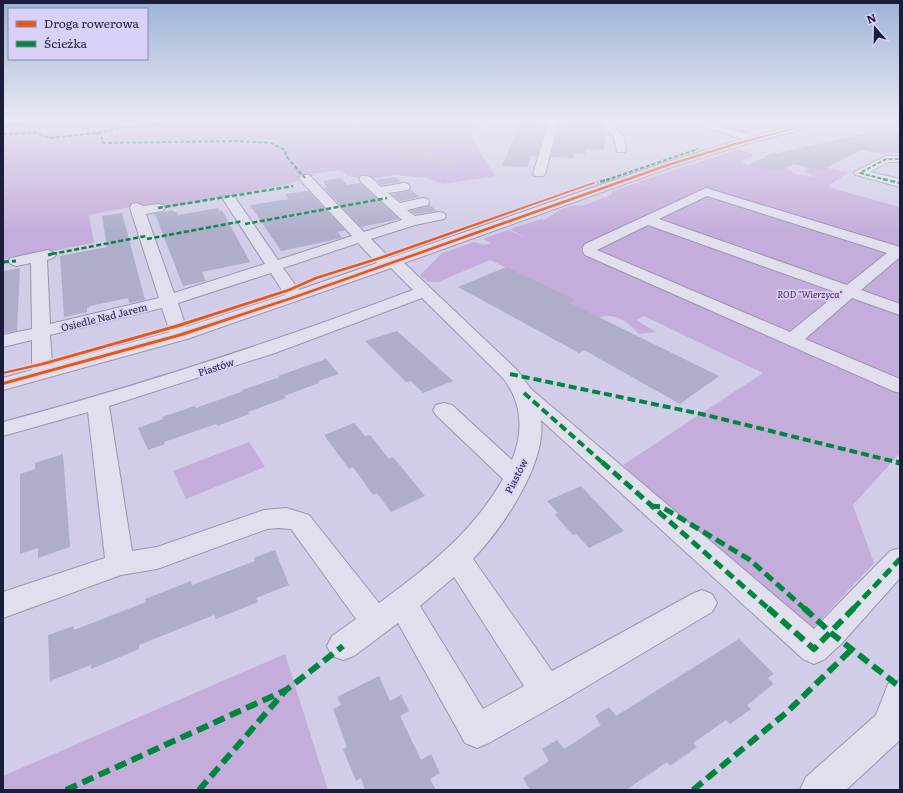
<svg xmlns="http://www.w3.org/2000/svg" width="903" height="793" font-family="Literata,serif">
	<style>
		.green { fill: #c4addb }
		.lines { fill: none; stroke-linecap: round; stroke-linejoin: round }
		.stream { fill: #c8b4b8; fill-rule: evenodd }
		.building { fill: #aeaecb }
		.minor-casing { stroke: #9896ac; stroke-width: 2 }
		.minor { fill: #e1dfee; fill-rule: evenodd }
		.quiet-far5 { stroke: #00873e; stroke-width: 2; stroke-dasharray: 4 2; stroke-linecap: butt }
		.quiet-far4 { stroke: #00873e; stroke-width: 2.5; stroke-dasharray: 5 2.5; stroke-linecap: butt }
		.quiet-far3 { stroke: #00873e; stroke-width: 3; stroke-dasharray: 6 3; stroke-linecap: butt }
		.quiet-far2 { stroke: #00873e; stroke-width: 4; stroke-dasharray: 8 4; stroke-linecap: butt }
		.quiet-far1 { stroke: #00873e; stroke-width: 5; stroke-dasharray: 10 5; stroke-linecap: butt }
		.quiet { stroke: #00873e; stroke-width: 6; stroke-dasharray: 12 6; stroke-linecap: butt }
		.cycleway-casing { stroke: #d9d1f8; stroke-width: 3 }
		.cycleway { fill: #e8590c; fill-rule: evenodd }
		.labels { text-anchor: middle; stroke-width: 3.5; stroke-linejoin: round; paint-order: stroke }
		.far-park-label { font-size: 9px; font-style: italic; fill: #4b2159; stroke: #d9d1f8 }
		.street-label { font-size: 10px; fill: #1c1d3b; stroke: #d9d1f8 }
	</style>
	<rect width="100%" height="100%" fill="#d1cce7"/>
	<!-- green -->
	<path class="green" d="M3 121H494L476 126 470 136 495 176 443 184 426 178 395 175 370 179 348 176 341 170 312 174 313 176 288 184 150 211 135 206 89 215 94 243 3 260Z
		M705 121 737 131 782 121H798L742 133Z
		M741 138 620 178 418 249 417 248 618 177Z
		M739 149 754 155 740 162 776 172 783 169 782 165 795 174 813 177V176L805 171 813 166 775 155 848 173 829 185 831 188 900 207V226L898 227 900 228V453L853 505 874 563 809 632 623 465 763 373 644 316 636 320 656 332 639 334C633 326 619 315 607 316 603 316 598 318 595 320L566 305 575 300 490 260 438 282H428L420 275 441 254 474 242 485 245 491 243 483 239 508 230 524 237 510 229 542 219 544 220 562 209 574 205 583 206 605 197 614 201 606 197 612 194V191L636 183 649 187 638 182Z
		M249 442 265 467 186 499 173 471Z
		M285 654 328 790H3V776Z"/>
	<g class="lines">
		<!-- stream -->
		<path class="stream" d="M344 121H346L382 136 387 141 385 145 399 151 449 160 454 166 451 167 447 162 398 153 382 146 384 141 380 138Z"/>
	</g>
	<!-- building -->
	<path class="building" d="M521 121 547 123 537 156 531 155 528 167 502 166Z
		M567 121H598L605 130 604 150 585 149V154L574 153 573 158 551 157 560 123 566 124Z
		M892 128 900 130V154L890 152 883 154 861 150 821 171 794 164 776 172 748 165 766 157 763 156Z
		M395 177 401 182 382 185 376 180Z
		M341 178 347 185 360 183 399 219 361 227 324 188H327L323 181Z
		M410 189 420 197 400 201 392 194 408 191Z
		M308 191 345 230 338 232 342 238 281 251 250 205 289 199 285 194Z
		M430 205 437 211 415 214 410 211Z
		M218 208 220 211 222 210 250 262 202 272 206 281 183 286 155 214 173 210 174 212H176L178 215Z
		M122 213 145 300 129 303 128 298 90 306V307L87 308V312L64 317 60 256 107 247 102 216Z
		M506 267 576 300 570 303 719 376 680 404 584 350 579 353 458 287Z
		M20 268 17 331 3 333V271Z
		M397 331 442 371 453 381 423 393 411 381 406 382 365 341Z
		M326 359 339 374 318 381 319 383 284 396 286 398 248 412 249 414 217 426 216 424 164 442 165 444 148 450 138 428 163 419 162 417 195 406 196 408 243 391 242 390 280 377 278 376Z
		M354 423 365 436 370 435 389 459 393 457 425 496 391 512 377 493 373 495 353 467 349 469 324 435Z
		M63 454 70 547 38 558V548L20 554V474L35 469V463Z
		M581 486 597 503 624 531 589 548 576 534 573 535 555 515 558 513 547 501Z
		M275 550 289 585 256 598 258 602 216 619 214 615 139 645V649L91 669V665L50 681 48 635 74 626V630L146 602 145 599 191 581 192 585 255 561 254 558Z
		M739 639 774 674 768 678 774 684 747 705 751 709 730 724 726 720 693 743 697 747 670 766 667 762 626 790H530L523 778 549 761 542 749 557 740 564 749 601 725 595 716 609 707 616 716Z
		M379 676 390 701 401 695 409 711 400 716 421 760 431 754 440 773 430 779 436 790H365L361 778 356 781 343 749 347 747 333 709 341 705 337 697Z"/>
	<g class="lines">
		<!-- minor casing -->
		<g class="minor-casing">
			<path id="minor" d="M549 121H559L545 174 543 176H535L533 174Z
				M599 121H608L624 136 626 150 625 152H617L614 137Z
				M693 121H705L754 136 813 121H827L825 123 739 146 672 167 404 263 517 370 531 389 814 629 890 551 900 548V578L842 643 825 659 814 664 803 659 541 420C547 463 502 529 473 559L552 671 692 594 702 590 712 594 717 603 712 612 559 703 489 743 477 748 465 743 398 623 354 656 343 660 332 656 327 646 332 636 356 619 291 529 278 528 267 529 157 569 121 575 3 618V592L105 558 88 412 3 436V422C142 385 279 340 413 290L391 268 187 339 3 390V378L32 370V340L3 347V335L32 329 31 263 16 266 11 264 8 261 11 258 48 250 53 252 56 255 53 258 47 260 50 324 159 298 131 211 130 207 132 204 137 203 143 206 158 204 163 205 165 208 163 211 146 214 174 293 265 264 223 199 224 196H234L278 260 352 236 301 181 299 178 301 175H309L364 232 402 220 361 182 359 179 361 176C370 174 375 181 381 187L404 183 408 184 410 187 408 190 388 193 400 203 423 198 428 199 429 202 428 205 407 210 415 216 439 212 444 213 446 216 444 219 415 225 371 239 390 258 664 163 742 139 694 123ZM358 243 377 263 299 290 283 268ZM271 273 285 295 186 327 178 303ZM422 298 503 378C522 402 524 432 512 460L452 405 444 403 436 405 433 410 436 415 503 479C473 532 427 568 379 603L309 515 286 508 264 510 157 547 132 551 109 406 275 353ZM162 308 170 332 52 364 50 335ZM454 577 524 686 483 709 420 606Z
				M886 156H900V162H888L870 172 900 179V187L856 175 854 173 856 171Z
				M706 188 900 247V257L861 290 900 304V315L852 298 805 339 900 379V393L893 391 585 255C582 251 582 248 585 244ZM707 196 887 253 847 285 659 219ZM648 225 838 293 790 332 597 250Z
				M900 680V740L846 790H800L806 777 876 715 888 684Z"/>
		</g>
		<!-- minor -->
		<use href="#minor" class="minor"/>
		<!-- quiet-far5 -->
		<path class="quiet-far5" d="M3 125 31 123 36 121
			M96 133 102 138V142L105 143 237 141 271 143 285 150 286 156 305 178
			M3 134 37 133 50 138 96 133 121 128 185 122 213 121 239 123 247 121
			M606 180 698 149
			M887 180 860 173 886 159H900"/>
		<!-- quiet-far4 -->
		<path class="quiet-far4" d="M883 179 900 183
			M593 184 609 179
			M158 208 293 186
			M245 224 387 198
			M147 239 243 221
			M52 254 146 236"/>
		<!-- quiet-far3 -->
		<path class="quiet-far3" d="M48 255 55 253
			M3 262 16 261"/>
		<!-- quiet-far2 -->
		<path class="quiet-far2" d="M510 374 706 415 900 463
			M524 393 603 463"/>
		<!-- quiet-far1 -->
		<path class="quiet-far1" d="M602 462 769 609
			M896 462 900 463
			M650 506 662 507 750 560 805 609
			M853 609 900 559"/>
		<!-- quiet -->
		<path class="quiet" d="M768 608 814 649 854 608
			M804 608 831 633 900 687
			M66 790 286 690
			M199 790 286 690 343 646
			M693 790 786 713 852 649"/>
		<!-- cycleway casing -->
		<g class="cycleway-casing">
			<path id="cycleway" d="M821 121H823L736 145 669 166 296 298 182 336 3 385V382L178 334 294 296 667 164 734 143Z
				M594 182 596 183 381 259 317 279 290 291 179 327 44 365 3 374V372L41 363 175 325 288 289 315 277 379 257Z"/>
		</g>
		<!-- cycleway -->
		<use href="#cycleway" class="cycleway"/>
	</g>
	<!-- sky -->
	<linearGradient id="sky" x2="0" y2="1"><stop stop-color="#9bb4d5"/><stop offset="0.52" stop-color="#eae8f4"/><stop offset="1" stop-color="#eae8f4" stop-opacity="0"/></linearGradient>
	<rect width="903" height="232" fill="url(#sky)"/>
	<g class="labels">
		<!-- far-park labels -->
		<g class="far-park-label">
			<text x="810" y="298">ROD "Wierzyca"</text>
		</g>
		<!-- street labels -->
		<g class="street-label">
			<text transform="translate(104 317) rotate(-14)" y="4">Osiedle Nad Jarem</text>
			<text transform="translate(216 367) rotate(-18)" y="4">Piastów</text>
			<text transform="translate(516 476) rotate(-63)" y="4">Piastów</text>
		</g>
	</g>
	<!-- border -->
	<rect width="903" height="793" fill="none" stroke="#1c1d3b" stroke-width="8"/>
	<!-- legend -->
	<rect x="8" y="8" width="140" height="52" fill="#d9d1f8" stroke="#8d89ac"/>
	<rect x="16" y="21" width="20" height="6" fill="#e8590c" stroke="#8d89ac"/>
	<text x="44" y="28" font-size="12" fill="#1c1d3b">Droga rowerowa</text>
	<rect x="16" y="41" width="20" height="6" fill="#00873e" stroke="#8d89ac"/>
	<text x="44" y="48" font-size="12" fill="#1c1d3b">Ścieżka</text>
	<!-- north arrow -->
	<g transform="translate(875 28) rotate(340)" stroke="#d9d1f8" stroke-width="3" paint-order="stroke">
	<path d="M0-3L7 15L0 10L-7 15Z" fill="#1c1d3b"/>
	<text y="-6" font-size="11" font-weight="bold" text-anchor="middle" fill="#1c1d3b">N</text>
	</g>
</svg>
